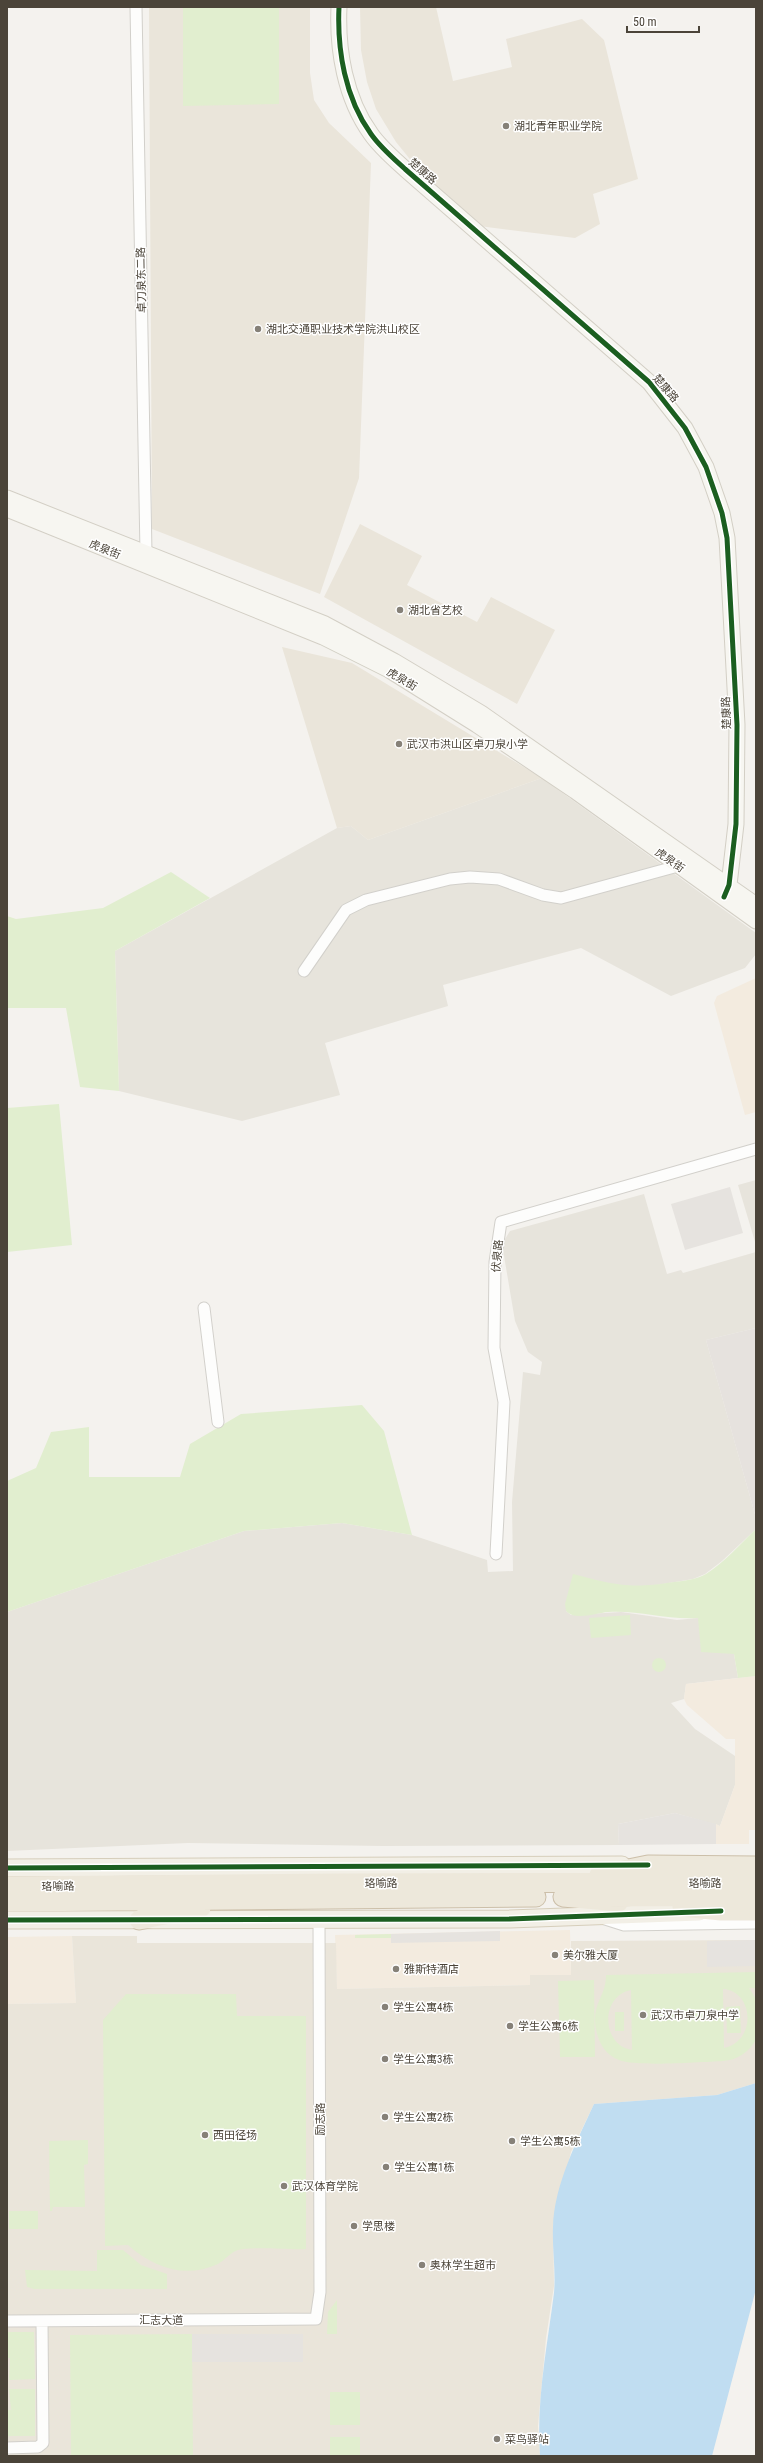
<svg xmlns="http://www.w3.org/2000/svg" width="763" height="2463" font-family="'Roboto Condensed','Noto Sans SC',sans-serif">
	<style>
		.residential { fill: #e7e4dc }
		.commercial { fill: #f3ebdf }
		.industrial { fill: #e6e2de }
		.education { fill: #eae5da }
		.green { fill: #e1eecf; fill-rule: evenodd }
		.parking { fill: #e6e3df }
		.water { fill: #c0ddf1 }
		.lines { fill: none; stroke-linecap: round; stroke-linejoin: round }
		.street-casing { stroke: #d2d0cb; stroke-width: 13 }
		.secondary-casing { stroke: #d3cfc5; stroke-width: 17 }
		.primary-casing { stroke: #d6cebb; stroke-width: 19 }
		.highway-casing { stroke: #ccbfa9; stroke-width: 21 }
		.street { stroke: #fdfdfc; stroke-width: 11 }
		.secondary { stroke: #f7f6f1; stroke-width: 15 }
		.primary { stroke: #f2efe6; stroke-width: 17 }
		.highway { stroke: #ede8db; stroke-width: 19 }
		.cycleway-casing { stroke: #fff; stroke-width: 8 }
		.cycleway { stroke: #1b5e20; stroke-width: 5 }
		.poi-dot { fill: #868178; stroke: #fff; stroke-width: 1.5 }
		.labels { text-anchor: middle; stroke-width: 3; stroke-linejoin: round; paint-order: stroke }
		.poi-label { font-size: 11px; fill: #4b4439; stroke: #fff; text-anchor: start }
		.street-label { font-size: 11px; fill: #4b4439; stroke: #fff }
	</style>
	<rect width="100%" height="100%" fill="#f4f2ee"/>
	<!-- residential -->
	<path class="residential" d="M542 778 756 933V954L745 968 671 996 581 948 443 985 448 1006 325 1043 340 1095 242 1121 119 1091 115 951 337 828 351 826 368 840Z
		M756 1180V1245L738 1185Z
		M644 1194 667 1274 681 1270 683 1273 756 1252V1328L706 1340 756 1518V1529L722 1561 705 1574 693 1579 645 1587 617 1585 566 1611 571 1615 621 1612 677 1620 698 1618 734 1654 738 1678 686 1684 684 1699 671 1703 695 1729 735 1756V1785L720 1826 675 1813 618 1824 619 1845 383 1846 188 1843 7 1851V1612L244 1531 342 1523 412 1535 487 1560 488 1572 513 1571 512 1502 523 1372 540 1375 542 1362 528 1352 515 1321 502 1244 510 1231Z"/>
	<!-- commercial -->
	<path class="commercial" d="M756 978V1112L745 1115 714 1003 717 996Z
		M756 1676V1830H749V1844H716V1824L720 1826 735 1785V1739H726L687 1705 684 1699 686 1684Z
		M570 1930 571 1975H530V1985L337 1989 335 1935Z
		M72 1936 76 2003 7 2004V1937Z"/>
	<!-- industrial -->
	<path class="industrial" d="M756 1328V1518L706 1340Z"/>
	<!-- education -->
	<path class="education" d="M149 7H310V73L314 100 329 123 371 163 359 478 320 594 152 529Z
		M360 7H436L453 81 512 67 506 39 582 19 604 40 638 179 593 194 600 224 575 238 479 226 422 174 396 142 376 109 367 82 361 50Z
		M360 524 422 556 407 585 477 622 491 597 555 630 517 704 324 597Z
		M282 647 352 663 542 778 368 840 351 826 337 828Z
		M72 1936H137V1943H336L337 1989 530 1985V1975H571V1941L756 1940V2083L717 2095 594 2104 571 2152 553 2226 554 2286 546 2338 538 2426 540 2456H7V2004L76 2003Z"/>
	<!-- green -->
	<path class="green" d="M183 7H279V104L183 106Z
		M171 872 210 898 115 951 119 1091 80 1087 66 1008H7V916L16 919 103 908Z
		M59 1104 72 1245 7 1252V1108Z
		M362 1405 384 1431 412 1535 342 1523 244 1531 7 1612V1481L36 1468 51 1432 89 1427V1477H180L190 1444 241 1414Z
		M756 1529V1676L738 1678 734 1654 701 1652 698 1618C666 1620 639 1610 608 1612 596 1613 575 1621 566 1611L565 1604 573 1574C615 1585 630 1589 674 1582 685 1581 697 1579 706 1574 725 1562 740 1544 756 1529Z
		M630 1615 631 1635 591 1638 589 1618Z
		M652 1665a7 7 0 1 1 14 0a7 7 0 1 1-14 0Z
		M391 1934V1938H355V1935Z
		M756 1972V1988H749L756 1999V2040C748 2053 737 2060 723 2061 701 2062 636 2067 619 2060 603 2054 596 2038 595 2021 595 2000 606 1995 606 1975ZM723 1989C754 1991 757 2041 724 2048ZM631 1990 632 2050C601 2045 600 1996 631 1990Z
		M594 1980 595 2057H560L558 1981Z
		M126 1994H236L237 2016H306V2249C289 2250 253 2246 238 2250 231 2252 225 2260 218 2264 185 2279 154 2268 128 2245L105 2246 103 2020Z
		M740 2006 741 2033H727L726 2007Z
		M615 2012H624V2031H615Z
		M88 2140V2164L84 2165 85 2207H53L52 2211H50L49 2141Z
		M9 2211H38V2229H9Z
		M97 2250H123L141 2265 167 2274V2289H34L27 2287 25 2270 97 2271Z
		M337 2300V2334H327L328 2312Z
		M7 2332H34L35 2379 9 2380 10 2358H7Z
		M192 2334 193 2456H71L70 2335Z
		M9 2389H35V2436H7V2410H11Z
		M330 2392H360V2425H330Z
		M330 2437H360V2456H330Z"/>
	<!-- parking -->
	<path class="parking" d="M730 1187 743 1233 685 1250 671 1204Z
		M675 1813 716 1824V1844L619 1845 618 1824Z
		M500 1931V1941L391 1943V1934Z
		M756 1940V1966L707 1967V1941Z
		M192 2334H303V2362H192Z"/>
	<!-- water -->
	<path class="water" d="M756 2083V2289L712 2456H540C536 2401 547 2348 554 2293 556 2271 552 2249 553 2227 554 2185 577 2141 594 2104L717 2095Z"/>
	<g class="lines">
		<!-- street casing -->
		<g class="street-casing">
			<path id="street" d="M136 7 146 553
				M304 971 346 910 366 900 450 879 470 877 499 879 543 895 561 898 678 866
				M204 1308 218 1422
				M496 1554 504 1402 494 1348 495 1262 501 1222 756 1149
				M602 1918 624 1925 756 1923
				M7 2321 316 2319 320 2292 319 1918
				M7 2448 38 2447 43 2443 42 2321"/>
		</g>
		<!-- secondary casing -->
		<g class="secondary-casing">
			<path id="secondary" d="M339 7C337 50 345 98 371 134 380 147 393 158 405 169L649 382 685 428 706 467 722 513 727 538 737 725 736 824 729 885 724 897
				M7 498 325 624 394 661 481 713 756 905
				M7 509 323 637 389 670 477 725 575 791 756 921"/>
		</g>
		<!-- primary casing -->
		<g class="primary-casing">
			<path id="primary" d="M7 1868 622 1865
				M7 1920 510 1919 699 1912"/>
		</g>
		<!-- highway casing -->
		<g class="highway-casing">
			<path id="highway" d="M599 1875 648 1865 756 1866
				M7 1886 337 1883 756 1882
				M563 1897 619 1902
				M606 1897 756 1896
				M7 1902 536 1897
				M682 1907 721 1911H756
				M139 1920 201 1908"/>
		</g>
		<!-- street -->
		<use href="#street" class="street"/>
		<!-- secondary -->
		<use href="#secondary" class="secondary"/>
		<!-- primary -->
		<use href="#primary" class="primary"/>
		<!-- highway -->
		<use href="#highway" class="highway"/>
		<!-- cycleway casing -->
		<g class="cycleway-casing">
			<path id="cycleway" d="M339 7C337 50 345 98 371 134 380 147 393 158 405 169L649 382 685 428 706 467 722 513 727 538 737 725 736 824 729 885 724 897
				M7 1868 648 1865
				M7 1920 510 1919 721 1911"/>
		</g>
		<!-- cycleway -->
		<use href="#cycleway" class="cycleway"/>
	</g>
	<!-- markers -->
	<g class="poi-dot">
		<circle cx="506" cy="126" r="4"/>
		<circle cx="258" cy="329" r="4"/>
		<circle cx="400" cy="610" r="4"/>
		<circle cx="399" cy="744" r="4"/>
		<circle cx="555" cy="1955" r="4"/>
		<circle cx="396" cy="1969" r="4"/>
		<circle cx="385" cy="2007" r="4"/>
		<circle cx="643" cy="2015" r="4"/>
		<circle cx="510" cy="2026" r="4"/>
		<circle cx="385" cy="2059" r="4"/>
		<circle cx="385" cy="2117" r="4"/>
		<circle cx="205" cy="2135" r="4"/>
		<circle cx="512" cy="2141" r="4"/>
		<circle cx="386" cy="2167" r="4"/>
		<circle cx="284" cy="2186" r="4"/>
		<circle cx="354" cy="2226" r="4"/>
		<circle cx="422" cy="2265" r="4"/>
		<circle cx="497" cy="2439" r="4"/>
	</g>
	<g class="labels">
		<!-- poi labels -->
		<g class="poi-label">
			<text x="514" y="130">湖北青年职业学院</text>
			<text x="266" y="333">湖北交通职业技术学院洪山校区</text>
			<text x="408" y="614">湖北省艺校</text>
			<text x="407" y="748">武汉市洪山区卓刀泉小学</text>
			<text x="563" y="1959">美尔雅大厦</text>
			<text x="404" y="1973">雅斯特酒店</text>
			<text x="393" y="2011">学生公寓4栋</text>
			<text x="651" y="2019">武汉市卓刀泉中学</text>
			<text x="518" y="2030">学生公寓6栋</text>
			<text x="393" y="2063">学生公寓3栋</text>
			<text x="393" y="2121">学生公寓2栋</text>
			<text x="213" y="2139">西田径场</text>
			<text x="520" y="2145">学生公寓5栋</text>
			<text x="394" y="2171">学生公寓1栋</text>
			<text x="292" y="2190">武汉体育学院</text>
			<text x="362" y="2230">学思楼</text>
			<text x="430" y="2269">奥林学生超市</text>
			<text x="505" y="2443">菜鸟驿站</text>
		</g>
		<!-- street labels -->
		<g class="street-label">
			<text transform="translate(423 171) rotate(41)" y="4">楚康路</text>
			<text transform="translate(141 280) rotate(-91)" y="4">卓刀泉东二路</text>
			<text transform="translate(666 388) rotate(49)" y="4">楚康路</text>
			<text transform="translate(105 549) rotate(22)" y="4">虎泉街</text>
			<text transform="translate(402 679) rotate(31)" y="4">虎泉街</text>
			<text transform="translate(726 713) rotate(-92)" y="4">楚康路</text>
			<text transform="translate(670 860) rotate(35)" y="4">虎泉街</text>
			<text transform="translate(497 1256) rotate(-85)" y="4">伏泉路</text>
			<text x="381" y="1887">珞喻路</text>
			<text x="705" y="1887">珞喻路</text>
			<text transform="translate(58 1886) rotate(-1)" y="4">珞喻路</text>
			<text transform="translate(320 2119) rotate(-90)" y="4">励志路</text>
			<text x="161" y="2324">汇志大道</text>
		</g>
	</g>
	<!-- border -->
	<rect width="763" height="2463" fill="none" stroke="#4b4439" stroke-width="16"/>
	<!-- scale -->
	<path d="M627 26v6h72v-6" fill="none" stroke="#4b4439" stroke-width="2"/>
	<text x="633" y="26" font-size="12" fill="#4b4439" stroke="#ffffff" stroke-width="3" paint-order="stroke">50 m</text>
</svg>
